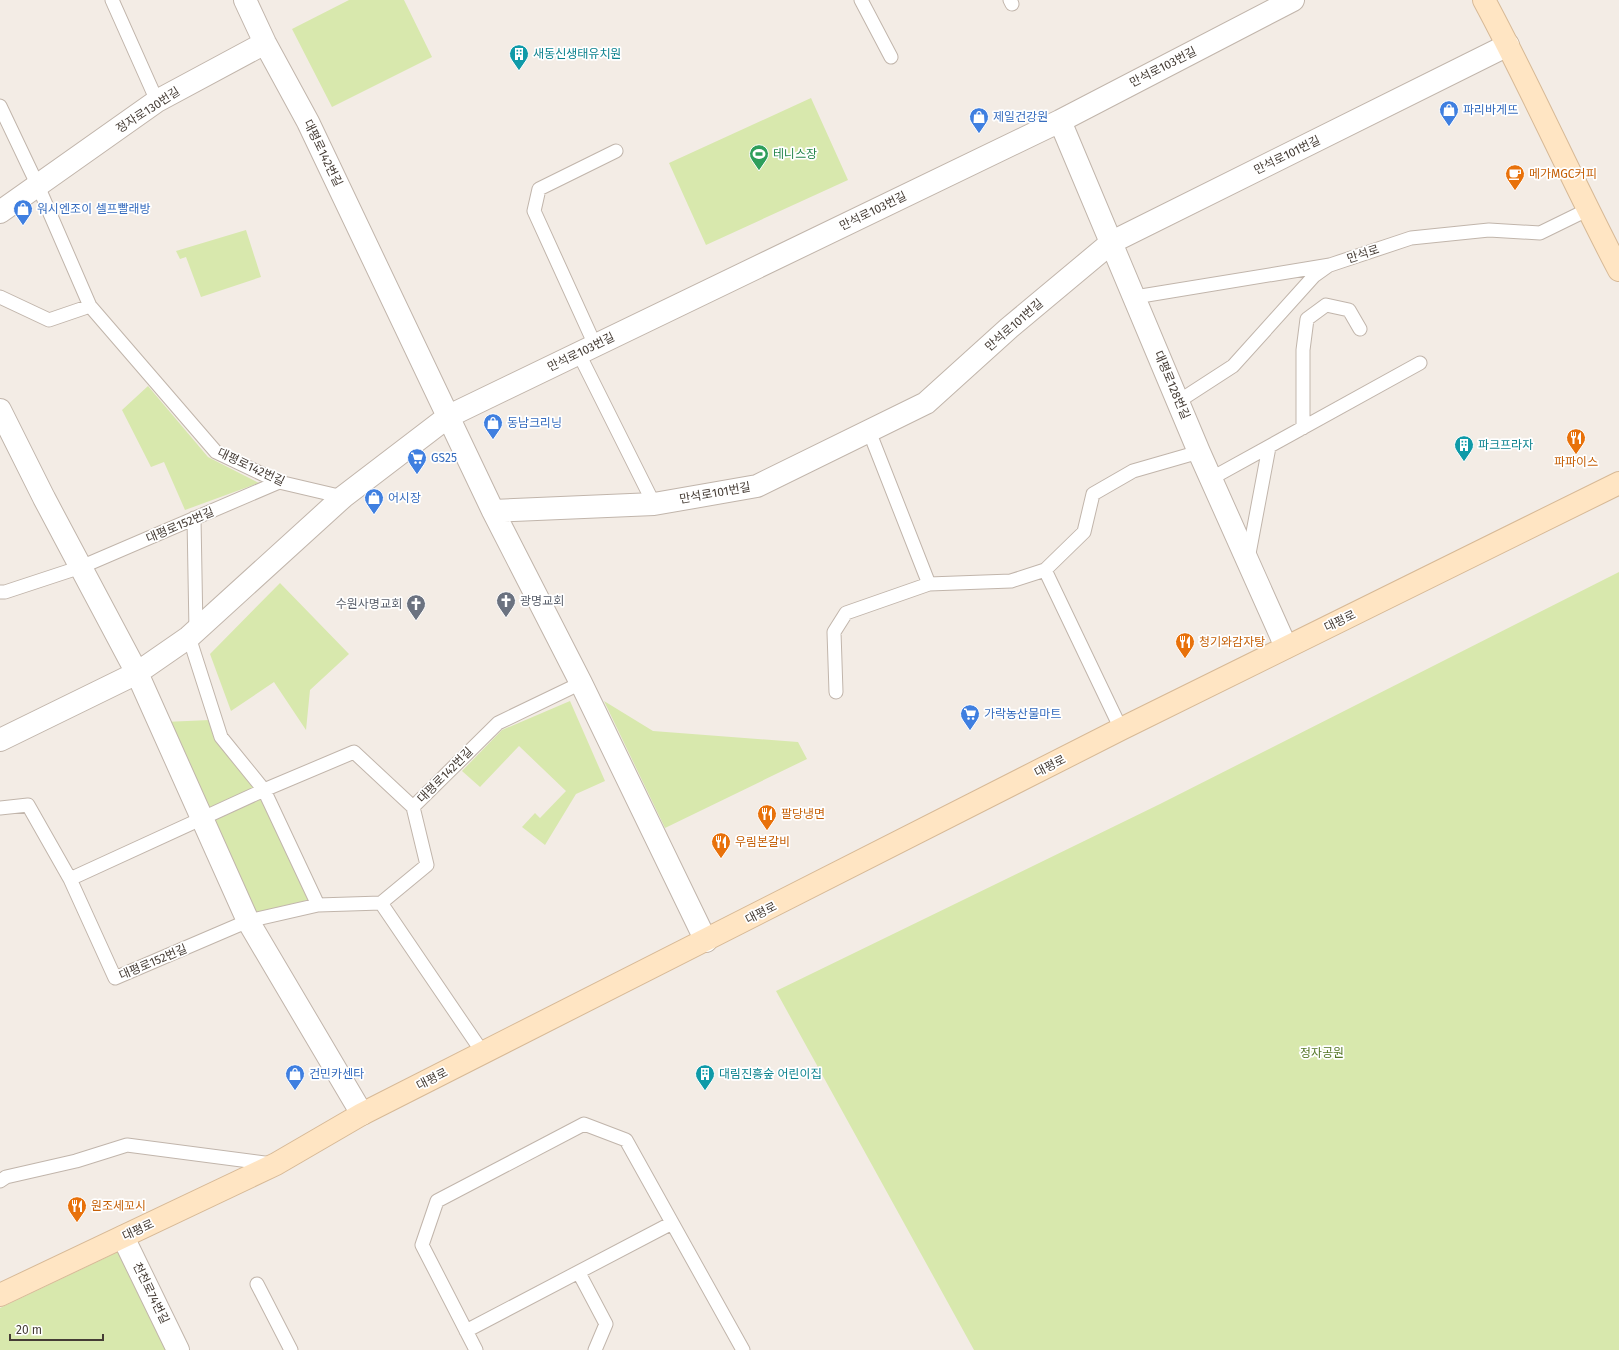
<svg xmlns="http://www.w3.org/2000/svg" width="1619" height="1350" font-family="'Fira Sans','Noto Sans KR',sans-serif">
	<style>
		.green { fill: #d8e8ad }
		.lines { fill: none; stroke-linecap: round; stroke-linejoin: round }
		.lane-casing { stroke: #c1b5ab; stroke-width: 15 }
		.street-casing { stroke: #c1b5ab; stroke-width: 24 }
		.secondary-casing { stroke: #d7b996; stroke-width: 24 }
		.lane { stroke: #fff; stroke-width: 13 }
		.street { stroke: #fff; stroke-width: 22 }
		.secondary { stroke: #ffe5c3; stroke-width: 22 }
		.labels { text-anchor: middle; stroke-width: 3.5; stroke-linejoin: round; paint-order: stroke }
		.culture-label { font-size: 12px; fill: #0d838f; stroke: #fff; text-anchor: start }
		.street-label { font-size: 12px; fill: #453c35; stroke: #fff }
		.shop-label { font-size: 12px; fill: #366cbe; stroke: #fff; text-anchor: start }
		.leisure-label { font-size: 12px; fill: #27864d; stroke: #fff; text-anchor: start }
		.food-label { font-size: 12px; fill: #c56008; stroke: #fff; text-anchor: start }
		.worship-label { font-size: 12px; fill: #5b616d; stroke: #fff; text-anchor: start }
		.park-label { font-size: 12px; fill: #557727; stroke: #fff }
	</style>
	<rect width="100%" height="100%" fill="#f3ece5"/>
	<!-- green -->
	<path class="green" d="M349 0H404L432 57 332 107 292 29Z
		M811 98 848 180 706 245 669 163Z
		M246 230 261 277 201 297 186 257 180 259 176 251Z
		M148 386 208 457 259 483 185 510 164 462 151 467 122 410Z
		M1619 572V1350H974L776 991 1160 804Z
		M280 583 349 654 310 690 306 730 274 682 231 711 210 654Z
		M570 701 605 781 576 794 545 845 522 827 535 813 540 818 566 791 519 746 480 787 462 771 502 730Z
		M604 701 653 731 798 742 807 759 665 828Z
		M210 720 255 787 205 813 164 722Z
		M262 798 308 900 253 913 211 822Z
		M120 1251 169 1350H0V1308Z"/>
	<g class="lines">
		<!-- lane casing -->
		<g class="lane-casing">
			<path id="lane" d="M112 0 157 101
				M861 0 891 57
				M1010 0 1012 4
				M0 106 38 186 90 306 216 452 279 482 343 497
				M0 297 49 320 90 306
				M1135 297 1330 265 1411 238 1489 230 1540 233 1587 210
				M595 345 534 211 539 189 616 151
				M579 354 654 504
				M1179 401 1233 366 1314 276 1328 266
				M1303 428V350L1307 319 1326 305 1349 310 1360 329
				M869 431 929 584
				M1212 478 1420 363
				M194 518 196 631
				M1248 559 1269 447
				M1045 570 1084 532 1093 494 1133 471 1199 452
				M0 592H5L81 567 279 482
				M189 637 221 737 264 790 318 905
				M836 692 834 632 846 613 929 584 1011 581 1045 570 1121 729
				M0 808 28 805 70 879 264 790 354 752 413 807
				M70 879 115 978 248 921 318 905 381 903
				M381 903 427 865 413 807 498 723 581 683
				M381 903 483 1053
				M0 1181 6 1177 76 1161 127 1145 272 1164
				M579 1273 606 1324 595 1350
				M257 1284 291 1350
				M466 1331 672 1223
				M476 1350 422 1245 437 1201 584 1124 626 1140 743 1350"/>
		</g>
		<!-- street casing -->
		<g class="street-casing">
			<path id="street" d="M245 0 265 43 308 122 493 511 581 683 706 941
				M1060 121 1199 452 1286 647
				M0 212 157 101 265 43
				M0 410 44 498 137 673 248 921 362 1114
				M493 511 654 504 757 486 926 403 1009 328 1112 242 1508 45
				M0 740 137 673 189 637 343 497 449 416 1060 121 1293 0
				M123 1237 178 1350"/>
		</g>
		<!-- secondary casing -->
		<g class="secondary-casing">
			<path id="secondary" d="M1484 0C1532 89 1572 181 1619 270
				M0 1295 276 1164 362 1114 1121 729 1619 483"/>
		</g>
		<!-- lane -->
		<use href="#lane" class="lane"/>
		<!-- street -->
		<use href="#street" class="street"/>
		<!-- secondary -->
		<use href="#secondary" class="secondary"/>
	</g>
	<!-- icons -->
	<defs>
		<g id="building-pin" transform="scale(1)"><path d="M0 17L-7.5 6A9.5 9.5 0 1 1 7.5 6Z" fill="#0f9aa8" stroke="#fff"/><path d="M-4-6H4V6H1V3H-1V6H-4ZM-2.5-4.3h1.7v1.8h-1.7ZM.8-4.3h1.7v1.8H.8ZM-2.5-1h1.7V.8h-1.7ZM.8-1h1.7V.8H.8Z" fill="#fff"/></g>
		<g id="shop-pin" transform="scale(1)"><path d="M0 17L-7.5 6A9.5 9.5 0 1 1 7.5 6Z" fill="#3f7fe0" stroke="#fff"/><path d="M-5-2.5h2.3a2.7 3.5 0 0 1 5.4 0H5L5.5 6h-11ZM-1.5-2.5h3a1.5 2.3 0 0 0-3 0Z" fill="#fff"/></g>
		<g id="stadium-pin" transform="scale(1)"><path d="M0 17L-7.5 6A9.5 9.5 0 1 1 7.5 6Z" fill="#2e9e5b" stroke="#fff"/><path d="M0-5a6.5 5 0 1 0 0 10a6.5 5 0 1 0 0-10ZM-3.5-1.8h7v3.6h-7Z" fill="#fff"/></g>
		<g id="cafe-pin" transform="scale(1)"><path d="M0 17L-7.5 6A9.5 9.5 0 1 1 7.5 6Z" fill="#e8710a" stroke="#fff"/><path d="M-5.5-4.5H6V0H3Q3 3.5 0 3.5H-2.5Q-5.5 3.5-5.5 0ZM3-3.2v2h1.7v-2ZM-6 4.5H4V6H-6Z" fill="#fff"/></g>
		<g id="restaurant-pin" transform="scale(1)"><path d="M0 17L-7.5 6A9.5 9.5 0 1 1 7.5 6Z" fill="#e8710a" stroke="#fff"/><path d="M-5-6h1v4h1v-4h1v4h1v-4h1v5L-1.5 .5V6h-2V.5L-5-1ZM5-6V6H3V1.5H1.5Q1.5-4 5-6Z" fill="#fff"/></g>
		<g id="supermarket-pin" transform="scale(1)"><path d="M0 17L-7.5 6A9.5 9.5 0 1 1 7.5 6Z" fill="#3f7fe0" stroke="#fff"/><path d="M-6-5.5h2.5l.6 2H6L4.5 2H-2.5L-4.4-4H-6ZM-1.5 3.2a1.3 1.3 0 1 0 .1 0ZM3 3.2a1.3 1.3 0 1 0 .1 0Z" fill="#fff"/></g>
		<g id="church-pin" transform="scale(1)"><path d="M0 17L-7.5 6A9.5 9.5 0 1 1 7.5 6Z" fill="#6b7280" stroke="#fff"/><path d="M-1.2-6h2.4v3.5h3.3v2.4h-3.3V6h-2.4V-.1h-3.3v-2.4h3.3Z" fill="#fff"/></g>
	</defs>
	<g fill-rule="evenodd">
		<use href="#building-pin" x="519" y="54"/>
		<use href="#shop-pin" x="1449" y="110"/>
		<use href="#shop-pin" x="979" y="117"/>
		<use href="#stadium-pin" x="759" y="154"/>
		<use href="#cafe-pin" x="1515" y="174"/>
		<use href="#shop-pin" x="23" y="209"/>
		<use href="#shop-pin" x="493" y="423"/>
		<use href="#restaurant-pin" x="1576" y="438"/>
		<use href="#building-pin" x="1464" y="445"/>
		<use href="#supermarket-pin" x="417" y="458"/>
		<use href="#shop-pin" x="374" y="498"/>
		<use href="#church-pin" x="506" y="601"/>
		<use href="#church-pin" x="416" y="604"/>
		<use href="#restaurant-pin" x="1185" y="642"/>
		<use href="#supermarket-pin" x="970" y="714"/>
		<use href="#restaurant-pin" x="767" y="814"/>
		<use href="#restaurant-pin" x="721" y="842"/>
		<use href="#shop-pin" x="295" y="1074"/>
		<use href="#building-pin" x="705" y="1074"/>
		<use href="#restaurant-pin" x="77" y="1206"/>
	</g>
	<g class="labels">
		<!-- culture labels -->
		<g class="culture-label">
			<text x="533" y="58">새동신생태유치원</text>
			<text x="1478" y="449">파크프라자</text>
			<text x="719" y="1078">대림진흥숲 어린이집</text>
		</g>
		<!-- street labels -->
		<g class="street-label">
			<text transform="translate(1163 67) rotate(-27)" y="4">만석로103번길</text>
			<text transform="translate(148 110) rotate(-33)" y="4">정자로130번길</text>
			<text transform="translate(323 153) rotate(64)" y="4">대평로142번길</text>
			<text transform="translate(1287 155) rotate(-26)" y="4">만석로101번길</text>
			<text transform="translate(873 211) rotate(-26)" y="4">만석로103번길</text>
			<text transform="translate(1363 254) rotate(-18)" y="4">만석로</text>
			<text transform="translate(1014 325) rotate(-41)" y="4">만석로101번길</text>
			<text transform="translate(581 352) rotate(-26)" y="4">만석로103번길</text>
			<text transform="translate(1172 385) rotate(67)" y="4">대평로128번길</text>
			<text transform="translate(251 467) rotate(25)" y="4">대평로142번길</text>
			<text transform="translate(715 493) rotate(-10)" y="4">만석로101번길</text>
			<text transform="translate(180 525) rotate(-23)" y="4">대평로152번길</text>
			<text transform="translate(1340 621) rotate(-26)" y="4">대평로</text>
			<text transform="translate(1050 766) rotate(-27)" y="4">대평로</text>
			<text transform="translate(445 775) rotate(-45)" y="4">대평로142번길</text>
			<text transform="translate(761 913) rotate(-27)" y="4">대평로</text>
			<text transform="translate(153 962) rotate(-23)" y="4">대평로152번길</text>
			<text transform="translate(432 1079) rotate(-27)" y="4">대평로</text>
			<text transform="translate(138 1230) rotate(-25)" y="4">대평로</text>
			<text transform="translate(151 1293) rotate(64)" y="4">천천로74번길</text>
		</g>
		<!-- shop labels -->
		<g class="shop-label">
			<text x="1463" y="114">파리바게뜨</text>
			<text x="993" y="121">제일건강원</text>
			<text x="37" y="213">워시엔조이 셀프빨래방</text>
			<text x="507" y="427">동남크리닝</text>
			<text x="431" y="462">GS25</text>
			<text x="388" y="502">어시장</text>
			<text x="984" y="718">가락농산물마트</text>
			<text x="309" y="1078">건민카센타</text>
		</g>
		<!-- leisure labels -->
		<g class="leisure-label">
			<text x="773" y="158">테니스장</text>
		</g>
		<!-- food labels -->
		<g class="food-label">
			<text x="1529" y="178">메가MGC커피</text>
			<text x="1576" y="466" text-anchor="middle">파파이스</text>
			<text x="1199" y="646">청기와감자탕</text>
			<text x="781" y="818">팔당냉면</text>
			<text x="735" y="846">우림본갈비</text>
			<text x="91" y="1210">원조세꼬시</text>
		</g>
		<!-- worship labels -->
		<g class="worship-label">
			<text x="520" y="605">광명교회</text>
			<text x="402" y="608" text-anchor="end">수원사명교회</text>
		</g>
		<!-- park labels -->
		<g class="park-label">
			<text x="1322" y="1057">정자공원</text>
		</g>
	</g>
	<!-- scale -->
	<path d="M10 1334v6h93v-6" fill="none" stroke="#453c35" stroke-width="2"/>
	<text x="16" y="1334" font-size="12" fill="#453c35" stroke="#ffffff" stroke-width="3" paint-order="stroke">20 m</text>
</svg>
